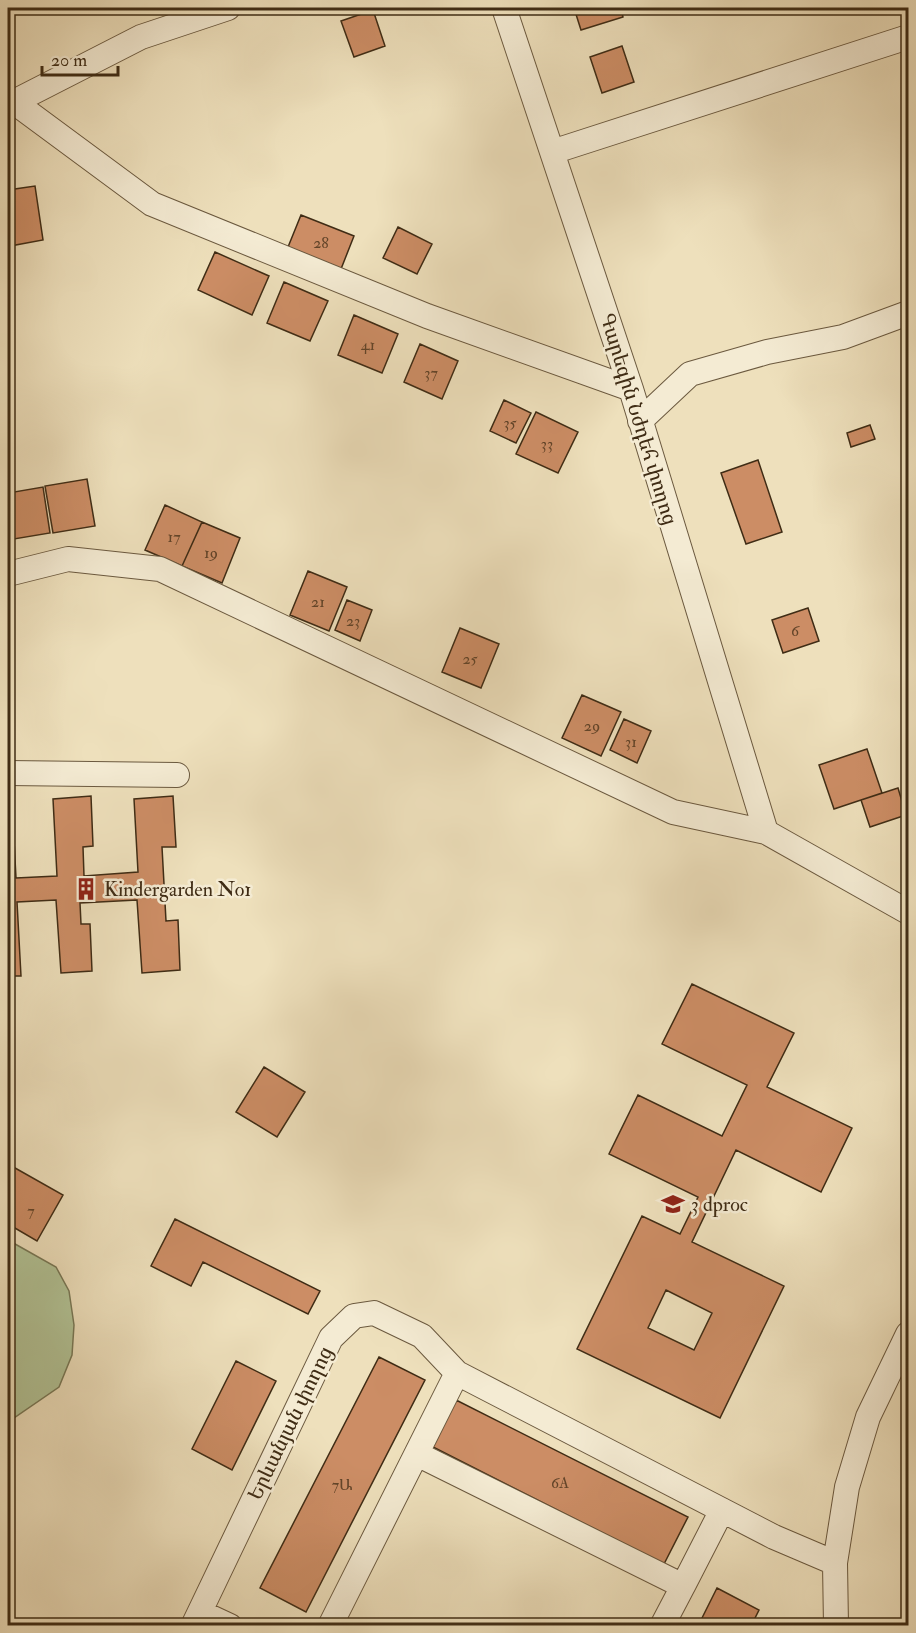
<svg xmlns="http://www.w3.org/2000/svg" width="916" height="1633" font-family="'IM FELL Double Pica','Noto Serif Armenian',serif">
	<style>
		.green { fill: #b2c396; stroke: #787856; stroke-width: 1.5 }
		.building { fill: #cc8d65; stroke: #3f2c15; stroke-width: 1.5; fill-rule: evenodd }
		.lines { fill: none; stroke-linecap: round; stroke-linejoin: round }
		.minor-casing { stroke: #6b593f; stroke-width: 26 }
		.minor { stroke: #f4ebd3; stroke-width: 24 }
		.labels { text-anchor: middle; stroke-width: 5; stroke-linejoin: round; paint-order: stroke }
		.number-label { font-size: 16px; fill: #624429 }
		.street-label { font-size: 20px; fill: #3f2c15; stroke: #f4ebd3 }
		.poi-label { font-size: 20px; fill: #3f2c15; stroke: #f4ebd3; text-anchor: start }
	</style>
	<rect width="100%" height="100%" fill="#eee0bc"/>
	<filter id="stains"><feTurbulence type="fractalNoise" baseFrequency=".00333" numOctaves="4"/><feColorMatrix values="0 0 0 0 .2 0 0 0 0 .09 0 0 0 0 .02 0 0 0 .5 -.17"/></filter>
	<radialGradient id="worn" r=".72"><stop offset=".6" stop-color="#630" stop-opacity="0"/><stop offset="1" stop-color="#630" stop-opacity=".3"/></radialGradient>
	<!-- green -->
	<path class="green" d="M8 1240 56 1267 69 1291 74 1325 72 1355 59 1387 8 1422Z"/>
	<!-- building -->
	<path class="building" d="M574 8H621L623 17 581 30Z
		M373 10 385 46 354 57 341 21Z
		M622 46 634 82 602 93 590 57Z
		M35 186 43 240 10 246 8 231V190Z
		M301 215 354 236 341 269 288 247Z
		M398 227 432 244 417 274 383 258Z
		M215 252 269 276 252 315 198 290Z
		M284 282 328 301 310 341 267 323Z
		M354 315 398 334 382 373 338 355Z
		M420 344 458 361 442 399 404 382Z
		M504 400 531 413 516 443 490 431Z
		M536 412 578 432 558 473 516 454Z
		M870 425 875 439 851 447 847 433Z
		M758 460 782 532 746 544 721 473Z
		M87 479 95 526 53 533 45 486Z
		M43 487 50 533 14 539 8 493Z
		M165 505 202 522 182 566 145 550Z
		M202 522 240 538 222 583 182 566Z
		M308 571 347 587 329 631 290 615Z
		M347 600 372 610 360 641 335 630Z
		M808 608 819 641 783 653 772 620Z
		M460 628 499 644 481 688 442 672Z
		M582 695 621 712 601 756 562 738Z
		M624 719 651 731 637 763 610 750Z
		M867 749 882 793 834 809 819 765Z
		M898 788 906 815 870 827 861 800Z
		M91 796 93 846 83 847 84 876 138 872 134 799 173 796 176 847H162L166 921 178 920 180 970 142 973 137 900 80 903 81 924H90L92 971 61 973 56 900 17 902 21 976H8V802H12L16 878 57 876 53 799Z
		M692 984 794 1033 767 1087 852 1128 821 1192 736 1150 692 1242 784 1286 720 1418 577 1349 642 1216 680 1234 698 1197 609 1154 638 1095 722 1136 747 1085 662 1044ZM666 1290 712 1313 694 1350 648 1328Z
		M264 1067 305 1092 277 1137 236 1112Z
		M8 1164 63 1195 37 1241 8 1224Z
		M175 1219 320 1291 308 1314 203 1262 191 1286 151 1266Z
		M379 1357 425 1380 306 1612 260 1588Z
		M236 1361 276 1381 232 1470 192 1449Z
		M456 1400 688 1517 664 1564 433 1447Z
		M717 1588 759 1610 751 1626H698Z"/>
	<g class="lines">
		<!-- minor casing -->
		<g class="minor-casing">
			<path id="minor" d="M504 8 631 389 766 832
				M14 102 152 204 427 316 631 389
				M8 105 141 37 228 8
				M552 152 908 37
				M640 421 690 374 767 352 843 337 908 313
				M8 574 68 559 160 569 673 812 766 832 908 912
				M8 773 177 775
				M457 1373 774 1537 835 1563
				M417 1454 683 1586 662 1626
				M683 1586 722 1510
				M200 1612 230 1626
				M193 1626 331 1338 354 1316 374 1313 422 1336 457 1373 330 1626
				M836 1626 835 1563 847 1487 868 1417 908 1334"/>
		</g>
		<!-- minor -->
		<use href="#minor" class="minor"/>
	</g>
	<!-- icons -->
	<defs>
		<g id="building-bare" transform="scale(1.8)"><path d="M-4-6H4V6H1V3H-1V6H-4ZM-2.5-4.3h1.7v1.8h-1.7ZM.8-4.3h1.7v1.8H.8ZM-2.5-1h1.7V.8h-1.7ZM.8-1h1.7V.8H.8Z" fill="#8f2418" stroke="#f4ebd3" stroke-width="2.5" paint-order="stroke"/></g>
		<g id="school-bare" transform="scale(1.8)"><path d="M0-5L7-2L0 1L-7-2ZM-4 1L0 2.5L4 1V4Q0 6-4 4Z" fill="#8f2418" stroke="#f4ebd3" stroke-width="2.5" paint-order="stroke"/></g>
	</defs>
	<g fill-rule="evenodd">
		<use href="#building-bare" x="86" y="889"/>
		<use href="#school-bare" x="673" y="1204"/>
	</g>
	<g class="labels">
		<!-- number labels -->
		<g class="number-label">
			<text x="321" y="248">28</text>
			<text x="368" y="350">41</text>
			<text x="431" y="378">37</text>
			<text x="510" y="428">35</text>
			<text x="547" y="449">33</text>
			<text x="174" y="542">17</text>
			<text x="211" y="558">19</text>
			<text x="318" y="607">21</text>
			<text x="353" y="626">23</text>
			<text x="795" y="636">6</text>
			<text x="470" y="664">25</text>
			<text x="592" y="731">29</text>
			<text x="631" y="747">31</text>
			<text x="31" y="1216">7</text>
			<text x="560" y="1488">6A</text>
			<text x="342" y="1490">7Ա</text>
		</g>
		<!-- street labels -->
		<g class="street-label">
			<text transform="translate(639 419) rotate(73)" y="7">Գարեգին Նժդեհ փողոց</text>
			<text transform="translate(290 1423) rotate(-64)" y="7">Երևանյան փողոց</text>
		</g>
		<!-- poi labels -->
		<g class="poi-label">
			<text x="104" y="896">Kindergarden No1</text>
			<text x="691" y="1211">3 dproc</text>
		</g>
	</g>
	<!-- margin -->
	<rect width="916" height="1633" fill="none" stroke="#eee0bc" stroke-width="30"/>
	<rect x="9" y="9" width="898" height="1615" fill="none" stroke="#3f2c15" stroke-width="3"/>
	<rect x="15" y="15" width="886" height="1603" fill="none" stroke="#3f2c15" stroke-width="1.5"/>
	<!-- scale -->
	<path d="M42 66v9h76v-9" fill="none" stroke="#3f2c15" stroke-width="3"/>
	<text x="51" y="66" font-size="18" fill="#3f2c15" stroke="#f4ebd3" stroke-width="4.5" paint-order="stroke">20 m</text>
	<rect width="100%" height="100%" filter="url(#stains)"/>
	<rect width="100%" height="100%" fill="url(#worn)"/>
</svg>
